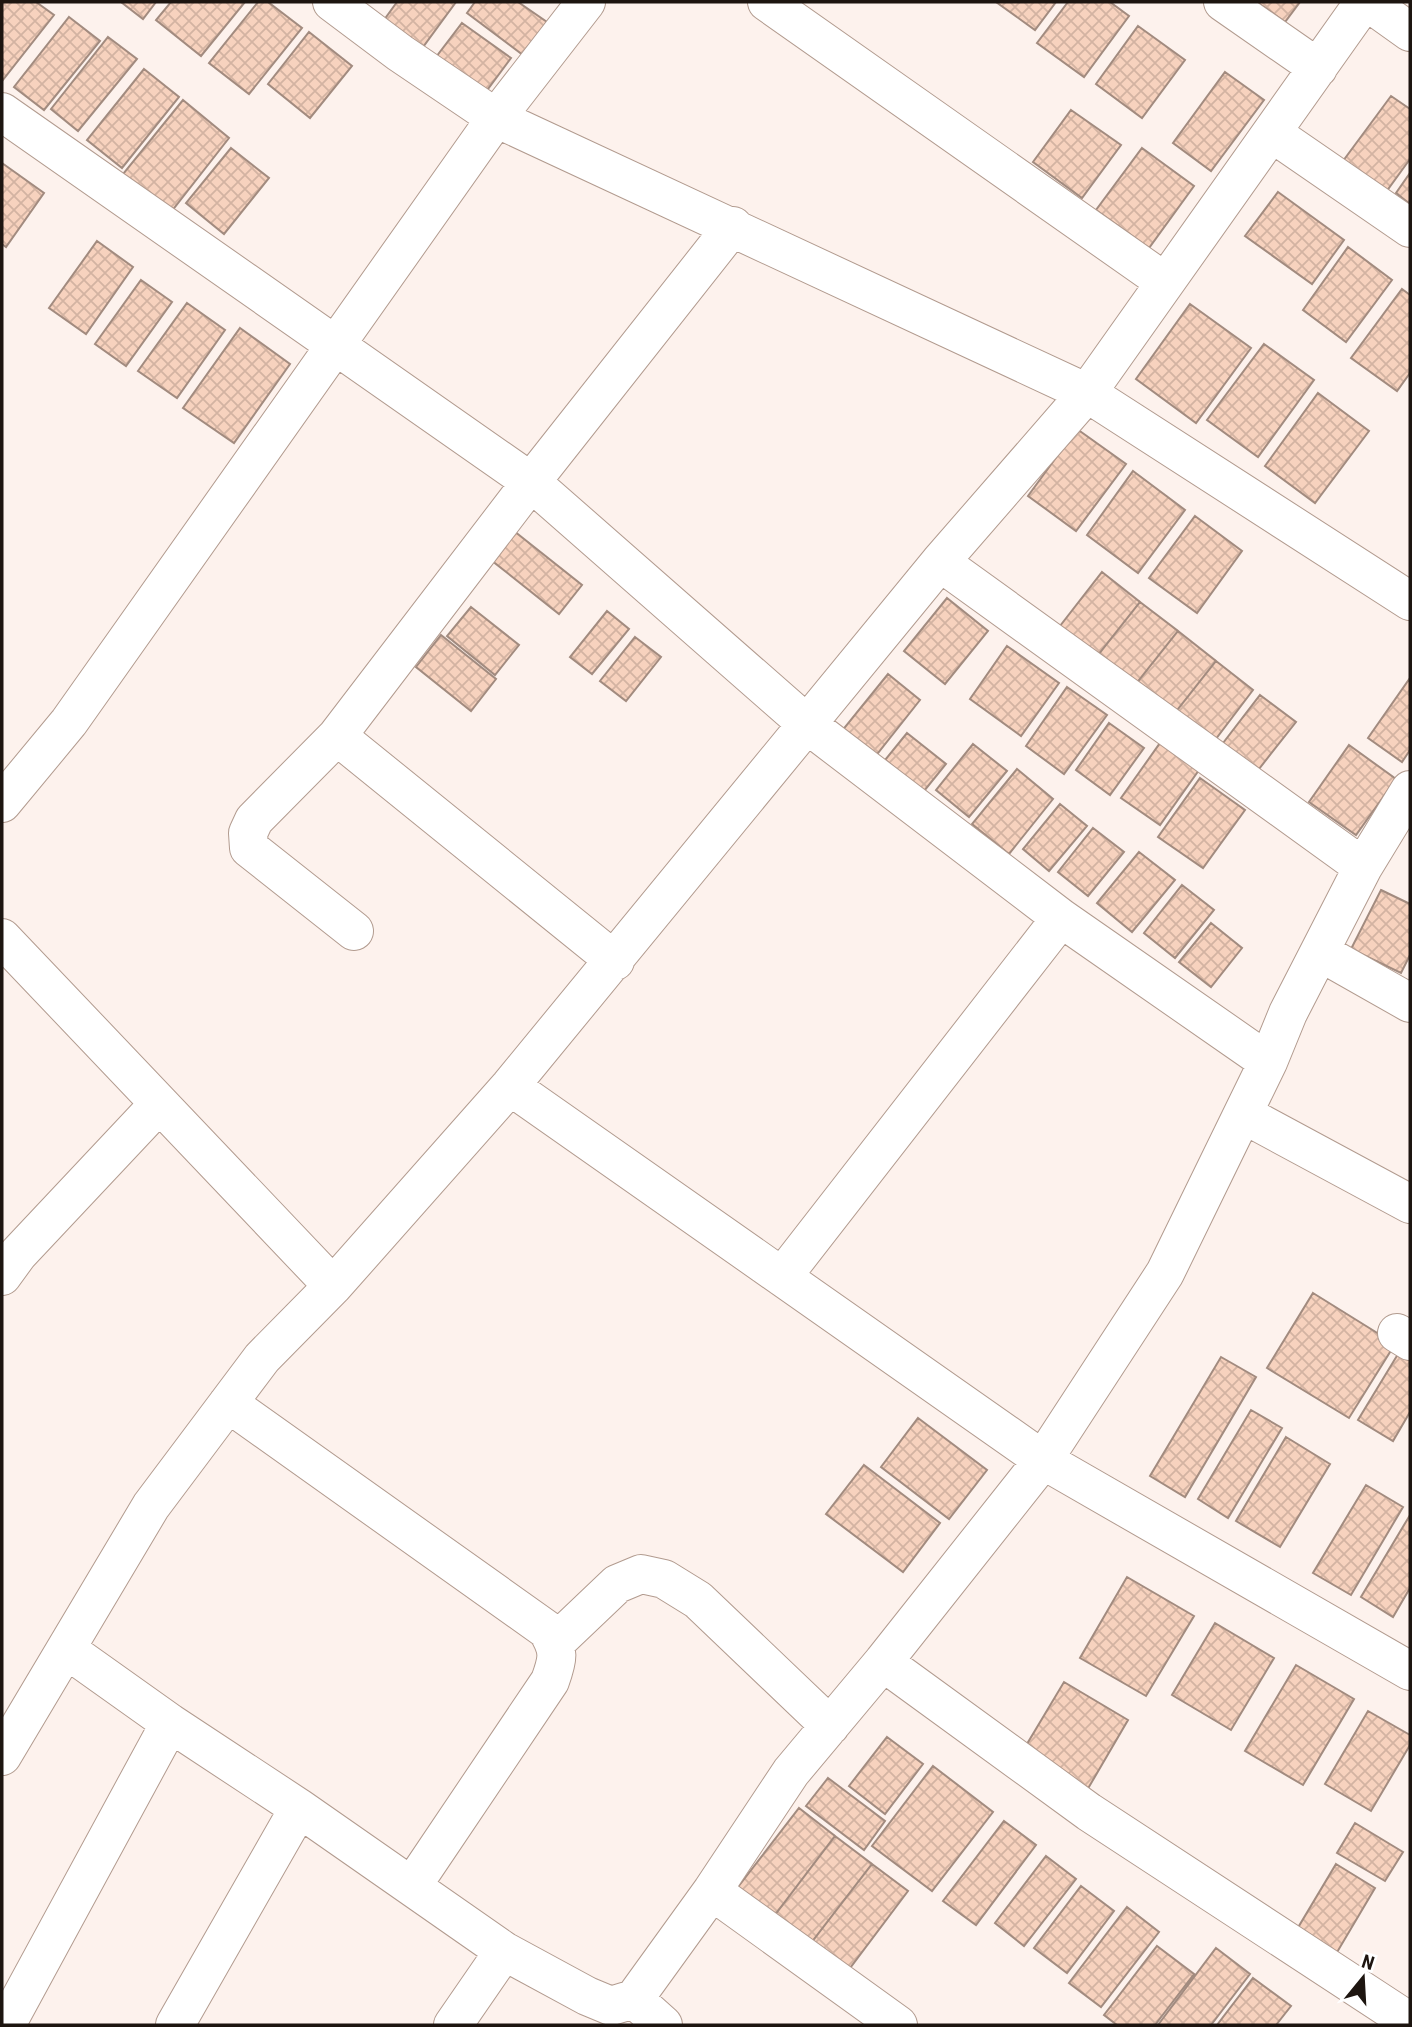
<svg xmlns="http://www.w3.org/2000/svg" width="1412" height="2027" font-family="'Roboto Condensed',sans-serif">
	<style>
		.building { fill: url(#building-cross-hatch); stroke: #a28b7f; stroke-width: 2 }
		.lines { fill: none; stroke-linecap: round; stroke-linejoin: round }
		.minor-casing { stroke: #b29b8f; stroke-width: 40 }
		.minor { stroke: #fff; stroke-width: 38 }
	</style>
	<defs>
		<pattern id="building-cross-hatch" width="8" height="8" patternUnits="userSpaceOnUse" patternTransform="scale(1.75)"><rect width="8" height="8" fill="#f7d2be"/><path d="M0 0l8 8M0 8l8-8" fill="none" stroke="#d3b3a2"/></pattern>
	</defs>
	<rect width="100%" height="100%" fill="#fdf2ed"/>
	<!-- building -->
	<path class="building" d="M2 2H36L54 15 2 81Z
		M121 2H156L143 19Z
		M171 2H245L201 56 156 20Z
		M258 2H268L302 28 249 94 209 63Z
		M397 2H456L423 47 384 20Z
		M475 2H518L547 22 523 55 467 13Z
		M996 2H1056L1035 30Z
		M1068 2H1110L1129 16 1084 77 1037 43Z
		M1257 2H1300L1285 22Z
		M69 17 100 41 44 110 14 87Z
		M462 23 511 58 482 97 433 61Z
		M1138 26 1185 60 1142 118 1096 84Z
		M309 32 352 66 310 118 268 84Z
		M108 37 137 59 78 131 51 109Z
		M144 69 179 97 122 168 87 140Z
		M1225 72 1264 100 1211 171 1173 143Z
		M1391 96 1410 109V159L1386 192 1343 161Z
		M183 100 229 138 171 212 123 174Z
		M1071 110 1121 145 1082 198 1033 162Z
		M231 148 269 178 224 234 186 203Z
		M1142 148 1194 186 1149 248 1096 210Z
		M2 163 44 193 6 247 2 244Z
		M1410 173V204L1396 193Z
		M1278 192 1344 240 1312 284 1245 236Z
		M97 241 133 267 86 334 49 308Z
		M1348 247 1392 280 1346 342 1303 310Z
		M141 280 172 302 126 366 95 344Z
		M1402 289 1410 295V373L1397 391 1351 358Z
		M187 303 225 330 177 398 138 371Z
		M1190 304 1251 348 1196 423 1136 379Z
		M240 328 290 364 234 443 183 408Z
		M1264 344 1314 380 1258 457 1207 420Z
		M1318 393 1369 431 1315 503 1265 466Z
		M1077 429 1126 464 1076 531 1028 496Z
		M1133 471 1185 510 1138 573 1087 535Z
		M1195 516 1242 551 1197 613 1149 578Z
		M514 531 582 585 559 614 491 560Z
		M1102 572 1140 602 1098 655 1060 626Z
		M947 598 988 631 945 684 904 651Z
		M1140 602 1178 631 1135 685 1098 655Z
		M471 607 519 645 495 675 447 636Z
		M607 611 629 629 592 674 570 657Z
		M1178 631 1216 661 1174 714 1135 685Z
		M441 635 496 679 471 711 416 667Z
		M635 637 661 657 626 701 600 681Z
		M1007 646 1059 683 1021 736 970 699Z
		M1216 661 1253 690 1212 744 1174 714Z
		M888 674 920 700 874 758 841 732Z
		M1410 678V750L1402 762 1368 738Z
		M1067 687 1107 715 1064 774 1026 746Z
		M1260 695 1296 722 1255 774 1220 747Z
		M1109 723 1144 748 1110 795 1076 770Z
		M907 733 946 764 924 791 885 760Z
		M1160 743 1199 770 1160 825 1121 798Z
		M973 744 1007 771 969 817 936 790Z
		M1349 745 1396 779 1356 835 1309 802Z
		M1017 769 1053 799 1009 854 972 824Z
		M1200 778 1245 810 1203 868 1158 837Z
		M1060 804 1087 826 1049 871 1023 849Z
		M1093 828 1124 852 1088 896 1058 872Z
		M1139 852 1175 880 1132 932 1097 903Z
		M1182 885 1214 910 1175 958 1144 933Z
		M1381 890 1410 904V955L1401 973 1351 949Z
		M1211 923 1242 948 1211 987 1179 962Z
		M1313 1293 1395 1344 1349 1418 1267 1368Z
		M1398 1354 1410 1361V1412L1393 1441 1358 1420Z
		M1221 1357 1256 1377 1185 1497 1150 1476Z
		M1251 1410 1282 1428 1228 1518 1198 1499Z
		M918 1418 987 1470 949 1519 881 1467Z
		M1286 1437 1330 1464 1280 1547 1236 1521Z
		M864 1465 940 1523 903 1572 826 1514Z
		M1366 1485 1403 1507 1351 1595 1313 1573Z
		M1410 1515V1588L1393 1617 1361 1597Z
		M1127 1577 1194 1616 1146 1696 1080 1658Z
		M1215 1623 1274 1658 1231 1730 1172 1695Z
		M1296 1665 1354 1699 1303 1785 1245 1751Z
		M1064 1682 1128 1720 1086 1792 1021 1754Z
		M1368 1711 1410 1735V1745L1371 1811 1325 1784Z
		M887 1737 923 1764 885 1814 849 1786Z
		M933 1766 993 1812 932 1891 872 1846Z
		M828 1778 885 1821 864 1850 806 1806Z
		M799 1808 835 1836 768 1924 731 1896Z
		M1004 1821 1036 1845 976 1925 943 1901Z
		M1355 1823 1403 1852 1385 1881 1337 1853Z
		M835 1836 872 1864 804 1952 768 1924Z
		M1046 1856 1076 1879 1024 1946 995 1923Z
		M872 1864 908 1891 841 1980 804 1952Z
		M1336 1864 1375 1888 1336 1954 1296 1931Z
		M1081 1886 1114 1911 1067 1973 1034 1948Z
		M1127 1907 1159 1932 1101 2007 1069 1983Z
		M1157 1946 1194 1974 1155 2025H1117L1104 2015Z
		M1216 1948 1250 1974 1211 2025H1158Z
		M1253 1978 1291 2006 1276 2025H1217Z"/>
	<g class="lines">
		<!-- minor casing -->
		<g class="minor-casing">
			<path id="minor" d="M332 2 400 53 496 118 1087 393 1410 601
				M767 2 1165 282
				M1223 2 1318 68
				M1368 2 1410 32
				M2 112 531 482 808 725 1061 918 1268 1062
				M1272 133 1410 228
				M940 562 1363 867
				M337 736 615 961
				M2 803 69 722 496 118 586 2
				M354 931 249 848 248 833 254 820 337 736 531 482 733 226
				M2 938 333 1286
				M1320 952 1410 1003
				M510 1086 1043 1460 1410 1671
				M1243 1114 1410 1204
				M2 1276 18 1254 159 1104
				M782 1277 1061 918
				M1397 1333 1410 1341
				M228 1403 547 1630C560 1651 558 1659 550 1681L412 1886
				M555 1643 617 1584 641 1574 664 1579 698 1600 830 1726
				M66 1649 170 1723 299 1808 504 1951 587 1996 611 2006 634 1999 712 1891 791 1772 883 1662 1043 1460 1165 1273 1268 1062 1288 1013 1363 867 1410 790
				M883 1662 1089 1812 1410 2022
				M2 1756 151 1506 262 1358 333 1286 510 1086 940 562 1087 393 1364 2
				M712 1891 898 2025
				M634 1999 663 2025
				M6 2025 170 1723
				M175 2025 299 1808
				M453 2025 504 1951"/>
		</g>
		<!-- minor -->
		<use href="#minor" class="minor"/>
	</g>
	<!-- border -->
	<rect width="1412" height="2027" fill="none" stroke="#1d1510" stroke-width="7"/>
	<!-- north arrow -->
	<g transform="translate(1363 1978) rotate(18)" stroke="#ffffff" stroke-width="5" paint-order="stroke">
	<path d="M0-5L12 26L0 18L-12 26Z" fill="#1d1510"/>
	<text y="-10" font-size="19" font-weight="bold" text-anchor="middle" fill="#1d1510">N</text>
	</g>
</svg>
